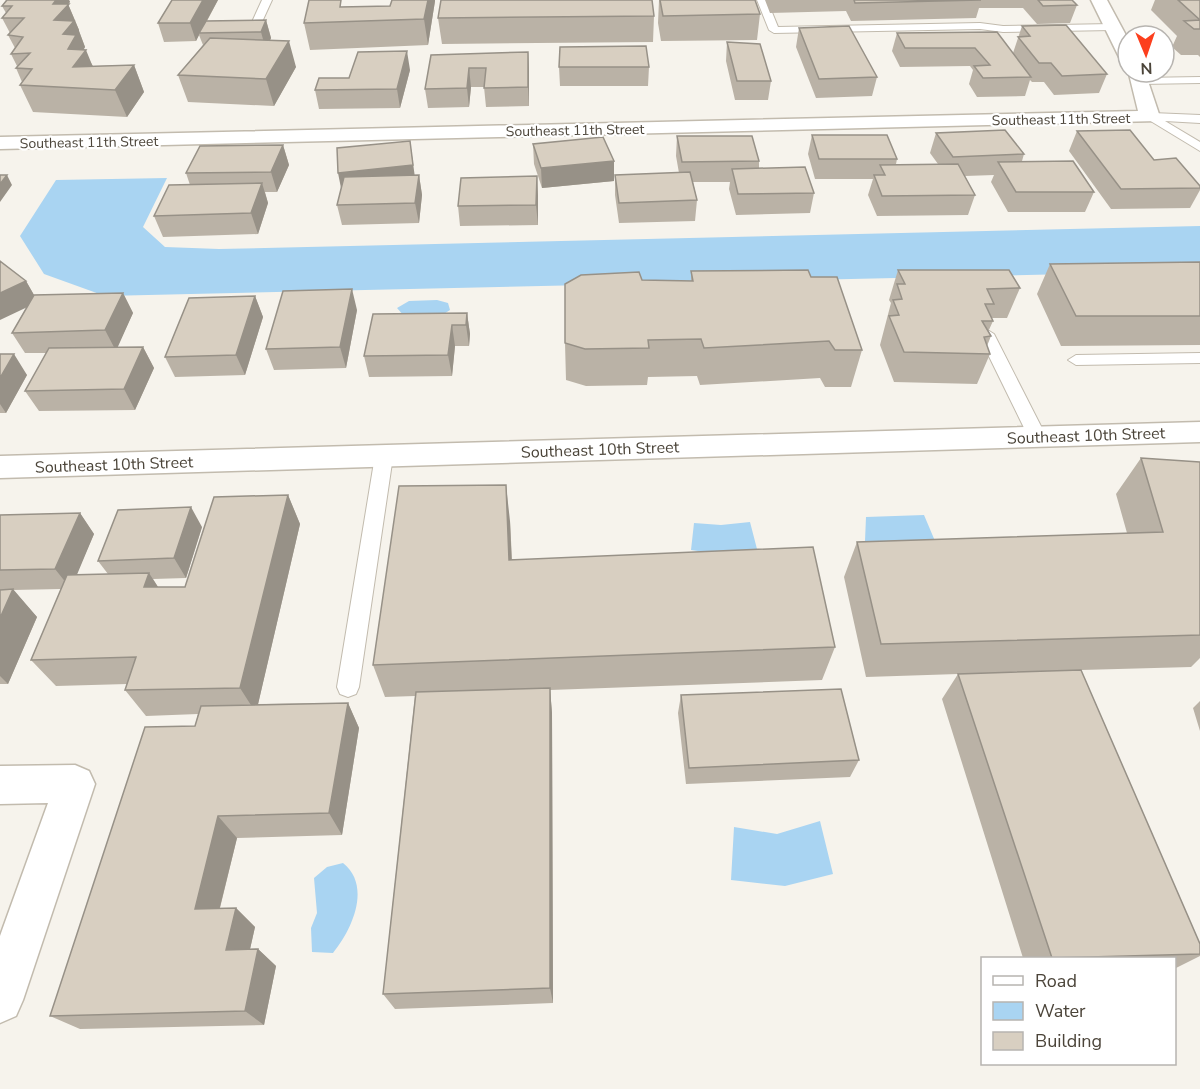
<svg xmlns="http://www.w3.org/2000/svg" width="1200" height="1089" font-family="'Nunito Sans',sans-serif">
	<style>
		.water { fill: #a9d4f2 }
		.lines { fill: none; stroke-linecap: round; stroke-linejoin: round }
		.lane-casing { stroke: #c2bbae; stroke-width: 2 }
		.street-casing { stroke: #c2bbae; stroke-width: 3 }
		.lane { fill: #fff; fill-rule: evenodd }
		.street { fill: #fff; fill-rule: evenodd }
		.wall { fill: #bab2a6 }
		.shaded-wall { fill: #979187 }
		.building { fill: #d8cfc1; stroke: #979187; stroke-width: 1.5 }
		.labels { text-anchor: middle; stroke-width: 4.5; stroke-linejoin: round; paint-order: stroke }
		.far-street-label { font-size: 14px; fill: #4b4439; stroke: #fff }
		.street-label { font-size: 16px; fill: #4b4439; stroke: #fff }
	</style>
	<rect width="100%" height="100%" fill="#f6f3ec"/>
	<!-- water -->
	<path class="water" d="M167 178 143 227 165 247 219 249 1200 226V271L105 296 44 274 20 236 56 180Z
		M437 300 448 303 450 310 439 317H405L397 308 409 301Z
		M924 515 935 541H865L866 517Z
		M750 522 757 549 725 555 691 550 694 523 721 525Z
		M820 821 833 874 785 886 731 880 734 827 777 834Z
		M343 863C372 886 352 930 333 953L312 952 311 928 317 913 314 878 327 867Z"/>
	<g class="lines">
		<!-- lane casing -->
		<g class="lane-casing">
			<path id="lane" d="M262 0H272L256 35 247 37 246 35Z
				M757 0H767L778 27 980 23 1003 26 1112 24 1117 27 1112 30 1003 32 980 29 774 33 769 30Z
				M1200 77V83L1141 84 1135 81 1141 78Z
				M1152 113 1200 115V123L1165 121 1200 142V151L1144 117Z
				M986 329 994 334 1046 436 1043 440H1031L1028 436 978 334Z
				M1200 353V363L1076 365 1068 360 1076 355Z
				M384 450 390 451 393 456 359 687 356 694 348 697 340 694 337 687 375 456 378 451Z"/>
		</g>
		<!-- street casing -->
		<g class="street-casing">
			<path id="street" d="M1091 0H1107L1128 39V63L1119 57Z
				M1128 70 1145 72 1160 117 1157 121 0 149V137L1138 111Z
				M1200 422V442L0 478V456Z
				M75 765 89 771 95 784 23 1000 16 1016 0 1023V936L48 803 0 804V766Z"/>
		</g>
		<!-- lane -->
		<use href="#lane" class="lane"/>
		<!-- street -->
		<use href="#street" class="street"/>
	</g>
	<!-- wall -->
	<path class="wall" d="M6 0H69L70 2 68 4 79 30V31L85 47 83 50 93 66 134 65 144 92 127 117 33 112 20 85 22 82 16 68 17 66 11 54 15 48 8 35 10 33 2 18 6 13 2 6Z
		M172 0H218L207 21 266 20 271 38 270 40 296 67 274 106 188 102 178 75 203 45 199 35 196 41 164 42 158 23Z
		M659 0H755L760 14 757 40 661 41 658 23Z
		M765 0H1072L1077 5 1070 23 1037 24 1023 8H979L976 18 851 21 846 11 770 13Z
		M1155 0H1200V57L1198 55H1181L1172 47 1177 36 1151 10Z
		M435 1 428 45 310 50 304 23 344 7 390 6Z
		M654 16 653 42 442 44 438 18Z
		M1022 26 1107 74 1099 93 1054 95 1044 82H1032L1030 80 1025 96 977 97 969 84 973 70 970 66 900 67 892 51 897 33 1013 53Z
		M799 28 877 77 872 96 816 98 796 47Z
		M727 42 771 81 768 100H735L726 61Z
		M528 52 529 71V106L486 107 484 87H471L469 107 428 108 425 89 431 55Z
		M559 67H649L648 86H560Z
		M410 70 400 108 319 109 315 90 349 78Z
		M1077 131 1154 160 1200 186V190L1190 208 1111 209 1069 151Z
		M936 133 1024 154 1022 161 1094 192 1085 212H1008L991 182 994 175 965 176 975 195 968 215 877 216 868 195 873 179H815L808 154 812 135 897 159 896 164H938L930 153Z
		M677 136 759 161V168L814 193 810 213 736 215 729 189 730 182H693L697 200 695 221 619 223 615 195V175L679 173 676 156Z
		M533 144 614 181 542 188 534 164Z
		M283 145 289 165 277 192H265L268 203 258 234 163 237 154 216 190 185 186 173Z
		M415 175H419L422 195 419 223 342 225 337 205Z
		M537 176 538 196V225L460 226 458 206Z
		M1200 262V345L1061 346 1037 294 1050 264Z
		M898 270 1020 288 1007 318H991L993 321 988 332 991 336 987 346 990 354 977 384 894 382 880 345 891 303 889 300Z
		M691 271 811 277 862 350 851 387H825L820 378 700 385 697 376 648 377 647 385 586 386 566 380 565 343 642 280 691 281Z
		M26 281 34 295 123 293 133 313 117 347H143L154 368 135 410 39 411 25 391 47 353H25L12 333 26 308Z
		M255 296 263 317 245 375 175 377 165 357Z
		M357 310 346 368 274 370 266 349Z
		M467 313 470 334 469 346H455L452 376 369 377 364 356Z
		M0 354 27 375 6 413H0Z
		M1141 458 1200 462V658L1191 667 1081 670 1200 944V956L1174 969V958H1023L942 699 958 674 866 677 844 577 857 542 1127 533 1116 494Z
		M288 495 300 524 258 704 348 703 359 728 342 835 237 838 220 908H236L255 927 250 949H258L276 966 264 1025 80 1029 50 1016 195 726 198 714 146 716 125 690 127 684 56 686 31 660 61 589 13 590 37 617 8 684H0V515L80 513 94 534 76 575 108 574 98 561 202 527 186 578 153 579 158 587H185Z
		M510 521 512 559 835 647 822 680 550 690 552 713 553 1003 395 1009 383 994 415 696 385 697 373 665Z
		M681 695 859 760 850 777 686 784 678 713Z
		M1200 701V731L1193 708Z"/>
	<!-- shaded-wall -->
	<path class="shaded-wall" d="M45 0H69L70 2 68 4 79 30V31L85 47 83 51 86 50 97 77 82 88Z
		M203 0H218L200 33H199V35L196 41 190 23Z
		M428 0H435V1L428 45 424 19Z
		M266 20 271 38 266 50 261 32Z
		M289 41 296 67 274 106 266 79Z
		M407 51 410 70 400 108 397 89Z
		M528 52 529 71V106L528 87Z
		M134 65 144 92 127 117 115 90Z
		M469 68 471 87 469 107 467 88Z
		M410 141 416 185 342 193 338 173Z
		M283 145 289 165 277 192 271 172Z
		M614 161V181L542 188 541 168Z
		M7 175 12 185 0 202V184Z
		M419 175 422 195 419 223 415 203Z
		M537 176 538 196V225L536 205Z
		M262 183 268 203 258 234 251 213Z
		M26 281 38 302 0 320V293Z
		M352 289 357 310 346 368 340 347Z
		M123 293 133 313 116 351 105 330Z
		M255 296 263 317 245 375 236 355Z
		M467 313 470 334 469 346 466 325Z
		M452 325 455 346 452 376 448 355Z
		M143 347 154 368 135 410 124 389Z
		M14 354 27 375 6 413 0 404V378Z
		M506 485 510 521 513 594 509 560Z
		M288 495 300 524 256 713 240 688Z
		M191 507 202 527 186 578 174 558Z
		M80 513 94 534 71 589 55 569Z
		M149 573 167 601 144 587Z
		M13 589 37 617 8 684 0 676V618Z
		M550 688 552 713 553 1003 550 988Z
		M348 703 359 728 342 835 329 813Z
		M218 816 237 838 215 927 195 909Z
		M236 908 255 927 246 967 226 950Z
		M258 949 276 966 264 1025 245 1011Z"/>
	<!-- building -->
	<path class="building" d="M7 0H56L53 4H69L54 20 74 21 63 34 76 35 68 49 86 50 73 67 134 65 115 90 20 85 32 69 16 68 30 53 11 54 23 37 8 35 24 18H2L12 6H2Z
		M172 0H203L190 23H158Z
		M309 0H341L340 7 390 6 392 0H428L424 19 304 23Z
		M441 0H652L654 16 438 18Z
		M660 0H755L760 14 663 16Z
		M854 0H981L855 3Z
		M1038 0H1072L1077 5 1043 6Z
		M1178 0H1200V20Z
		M266 20 261 32 199 33 206 21Z
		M1200 20V29H1194L1184 21Z
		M1066 25 1107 74 1062 76 1051 63H1039L1018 37 1030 36 1022 26Z
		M849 26 877 77 819 79 799 28Z
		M997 32 1031 77 983 78 974 66 990 65 975 48H905L897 33Z
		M210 38 289 41 266 79 178 75Z
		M727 42 760 44 771 81H737Z
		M646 46 649 67H559L560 47Z
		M407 51 397 89 315 90 319 78H349L358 52Z
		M528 52V87L484 88 486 68H469L467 88 425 89 431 55Z
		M1005 130 1024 154 953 157 936 133Z
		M1130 130 1154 160 1176 158 1200 186V188L1121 189 1077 131Z
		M812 135H887L897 159H819Z
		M677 136H752L759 161 682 162Z
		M603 137 614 161 541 168 533 144Z
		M410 141 413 165 338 173 337 148Z
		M283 145 271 172 186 173 200 146Z
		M1073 161 1094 192H1016L998 162Z
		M958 164 975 195 882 196 874 175H885L880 165Z
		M805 167 814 193 738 194 732 169Z
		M690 172 697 200 619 203 615 175Z
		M0 175H7L0 184Z
		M419 175 415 203 337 205 344 177Z
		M537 176 536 205 458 206 461 178Z
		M262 183 251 213 154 216 169 185Z
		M0 261 26 281 0 293Z
		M1200 262V316H1076L1050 264Z
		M808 270 811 277H837L862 350H835L829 341 704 348 701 339 648 340 649 348 585 349 565 343V284L581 275 639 272 642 280 693 281 691 271Z
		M898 270H1009L1020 288 987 289 994 304H985L993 321H982L991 336 984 337 990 354 904 352 889 316 899 315 893 300 902 299 897 284H905Z
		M352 289 340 347 266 349 283 291Z
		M123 293 105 330 12 333 34 295Z
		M255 296 236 355 165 357 189 298Z
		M467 313 466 325H452L448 355 364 356 373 314Z
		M143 347 124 389 25 391 49 348Z
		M0 354H14L0 378Z
		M1141 458 1200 462V635L881 644 857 542 1163 532Z
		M506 485 509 560 813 547 835 647 373 665 399 486Z
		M288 495 240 688 125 690 136 657 31 660 67 575 149 573 144 587H185L214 497Z
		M191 507 174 558 98 561 118 510Z
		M80 513 55 569 0 570V515Z
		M13 589 0 618V590Z
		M1081 670 1200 944V954L1052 958 958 674Z
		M550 688V988L383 994 416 692Z
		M841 689 859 760 689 768 681 695Z
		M348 703 329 813 218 816 195 909 236 908 226 950 258 949 245 1011 50 1016 145 727 195 726 201 706Z"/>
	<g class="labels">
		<!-- far-street labels -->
		<g class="far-street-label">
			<text transform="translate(1061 119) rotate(-1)" y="5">Southeast 11th Street</text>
			<text transform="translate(575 130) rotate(-1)" y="5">Southeast 11th Street</text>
			<text transform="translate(89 142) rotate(-1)" y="5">Southeast 11th Street</text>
		</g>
		<!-- street labels -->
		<g class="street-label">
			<text transform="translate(1086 435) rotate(-2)" y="6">Southeast 10th Street</text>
			<text transform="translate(600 449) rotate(-2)" y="6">Southeast 10th Street</text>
			<text transform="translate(114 464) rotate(-2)" y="6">Southeast 10th Street</text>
		</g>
	</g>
	<!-- legend -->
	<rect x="981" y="957" width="195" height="108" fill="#ffffff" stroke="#b7b4b0" stroke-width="1.5"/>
	<rect x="993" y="976" width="30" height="9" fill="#ffffff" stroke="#b7b4b0" stroke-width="1.5"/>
	<text x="1035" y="987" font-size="18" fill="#4b4439">Road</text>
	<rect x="993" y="1002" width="30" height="18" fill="#a9d4f2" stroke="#b7b4b0" stroke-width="1.5"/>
	<text x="1035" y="1017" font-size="18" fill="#4b4439">Water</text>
	<rect x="993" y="1032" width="30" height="18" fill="#d8cfc1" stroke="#b7b4b0" stroke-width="1.5"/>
	<text x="1035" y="1047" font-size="18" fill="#4b4439">Building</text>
	<!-- north arrow -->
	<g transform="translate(1146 54) rotate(178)"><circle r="28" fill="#ffffff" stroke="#b7b4b0" stroke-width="1.5"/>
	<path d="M0-4.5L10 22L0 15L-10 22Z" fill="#fc3f1d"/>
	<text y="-9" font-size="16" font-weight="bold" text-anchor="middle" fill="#4b4439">N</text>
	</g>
</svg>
